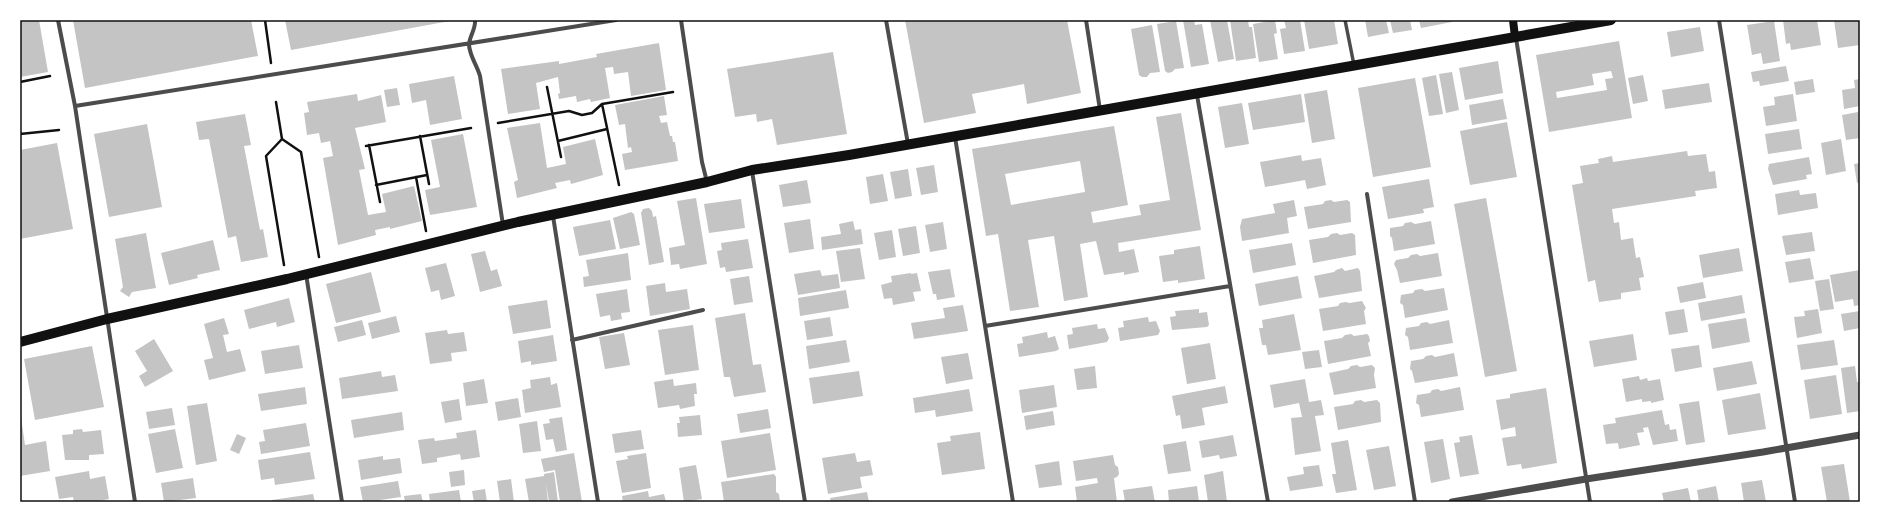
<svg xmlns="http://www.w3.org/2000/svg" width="1880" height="522" font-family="'IBM Plex Serif',serif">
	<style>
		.building { fill: #c4c4c4; fill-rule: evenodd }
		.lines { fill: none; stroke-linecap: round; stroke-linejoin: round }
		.path { stroke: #111; stroke-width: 2.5 }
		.pedestrian { stroke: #4c4c4c; stroke-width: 3.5 }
		.minor { stroke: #4c4c4c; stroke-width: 4 }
		.tertiary { stroke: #4c4c4c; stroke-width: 7 }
		.secondary { stroke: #111; stroke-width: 8 }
		.primary { stroke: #111; stroke-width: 10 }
		.neatline { fill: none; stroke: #111; stroke-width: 1.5 }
	</style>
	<rect width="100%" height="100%" fill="#fff"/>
	<!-- building -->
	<path class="building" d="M20 20H39L48 72 20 77Z
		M73 20H251L258 56 85 88Z
		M285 20H450V21L291 50Z
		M905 20H1067L1081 93 1027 104 1024 84 972 94 976 113 924 123Z
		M1183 20H1194L1195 25 1202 24 1209 64 1191 67Z
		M1210 20H1227L1234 59 1218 62Z
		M1230 20H1248L1249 27H1252L1256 58 1236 61Z
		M1275 20 1277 33 1274 34 1278 59 1259 62 1253 24Z
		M1284 20H1300L1305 51 1284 54 1280 29 1286 28Z
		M1304 20H1334L1338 44 1309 49Z
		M1365 20H1386L1389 33 1368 37Z
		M1390 20H1410L1412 30 1393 33Z
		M1419 20H1452V22L1421 28Z
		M1783 20H1817L1821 45 1791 50 1790 43 1786 44Z
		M1834 20H1860V45L1838 48Z
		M1176 21 1184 68 1175 69 1172 72 1168 73 1165 71 1157 24Z
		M1774 21 1780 61 1763 64 1761 53 1752 55 1747 25Z
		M1152 25 1160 72 1150 73 1147 77H1142L1139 75 1131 29Z
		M1700 27 1704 51 1671 57 1667 32Z
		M1619 41 1632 118 1549 132 1536 55ZM1611 71 1613 78 1605 79 1607 90 1557 98 1556 92 1594 85 1592 74Z
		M659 43 666 90 631 96 628 72 614 74 613 67 605 68 610 98 591 102 590 99 577 102 576 96 559 99 558 94 560 93 558 77 536 83 540 109 508 114 501 69 559 61V64L597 57 596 54Z
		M833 52 847 134 777 145 772 119 757 122 756 114 735 117 727 69Z
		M1498 61 1503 93 1465 100 1459 68Z
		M1786 66 1789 81 1760 86 1759 81 1753 82 1751 72Z
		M1452 72 1459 110 1446 113 1439 74Z
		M1436 75 1443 114 1429 116 1422 78Z
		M1643 75 1648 101 1633 104 1628 78Z
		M454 76 462 119 430 125 426 100 412 103 409 84Z
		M1415 78 1431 167 1373 177 1358 88Z
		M1813 79 1815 92 1796 95 1794 82Z
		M1860 79V106L1844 109 1842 90 1855 88 1854 80Z
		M1709 83 1712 102 1665 109 1662 90Z
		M397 88 400 105 387 107 384 90Z
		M1327 90 1335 139 1312 143 1304 94Z
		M357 94 358 101 381 95 386 122 355 128 365 169 359 170 368 215 386 212 382 194 414 186 422 221 390 229V227L375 230 376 235 338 245 323 158 333 156 330 141 321 143 319 133 307 135 304 113 309 112 307 102Z
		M1301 94 1305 122 1253 130 1248 103Z
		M1793 94 1797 121 1766 126 1763 107 1775 105 1774 97Z
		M664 96 667 115 659 116 661 123 667 122 670 136H672L673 142H675L678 161 625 170 622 154 632 152 631 147 628 148 625 124 619 125 615 105Z
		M1503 99 1507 119 1472 125 1469 105Z
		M1242 103 1249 144 1225 148 1218 107Z
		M1858 112 1860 138 1846 140 1842 115Z
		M1181 113 1201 230 1118 243 1119 252 1134 249 1139 272 1124 275V272L1104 275 1096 241 1080 244 1088 297 1064 301 1054 236 1028 240 1039 307 1010 311 998 234 986 236 972 149 1114 126 1128 205 1091 212 1093 223 1141 215 1139 205 1170 200 1156 117ZM1080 161 1085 192 1011 205 1005 174Z
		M245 114 251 145 244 146 260 230 263 229 268 257 241 262 236 236 228 238 209 139 199 140 196 122Z
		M1507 122 1517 177 1470 185 1460 131Z
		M540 123 547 168 566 164 563 147 595 139 603 175 571 184 570 180 555 183 557 188 517 198 514 182 518 180 507 128Z
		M147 124 162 207 109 217 94 134Z
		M1799 129 1802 149 1768 154 1765 134Z
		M463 134 477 207 430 215 425 190 440 187 431 140Z
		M1841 139 1846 171 1826 175 1821 143Z
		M57 143 73 229 20 239V150Z
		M1687 151 1688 156 1706 154 1709 172 1715 171 1717 188 1695 191 1696 196 1612 209 1614 223 1619 222 1621 240 1633 238 1636 258 1640 257 1644 277 1639 278 1641 290 1621 293V299L1599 302 1595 280 1588 282 1572 185 1583 183 1580 166 1599 163 1598 159 1612 156 1613 162Z
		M1301 155 1302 161 1321 158 1326 185 1307 189 1305 180 1265 187 1260 162Z
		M1809 157 1812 174 1806 175 1807 179 1773 185 1768 169 1769 164Z
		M1860 163V182L1857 183 1854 164Z
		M934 165 938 192 921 195 916 168Z
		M908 169 912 196 895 199 890 172Z
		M883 174 888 201 870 204 866 177Z
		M1429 179 1434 207 1423 209 1424 213 1388 219 1382 187Z
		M807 180 811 203 783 207 779 185Z
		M1799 190 1800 195 1816 193 1818 208 1778 215 1775 194Z
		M696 198 707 264 680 269 679 264 671 265 669 248 685 245 677 201Z
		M1486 198 1517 371 1485 377 1454 204Z
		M741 199 745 228 709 233 704 204Z
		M1294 200 1297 216 1287 218 1289 233 1242 241 1240 227 1242 219 1275 213 1273 204Z
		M1331 200 1334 202 1347 200 1350 202 1351 222 1308 229 1304 207 1323 204 1325 201Z
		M649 208 652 211 653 217 656 216 664 262 649 265 641 213 643 209Z
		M631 212 634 214 640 245 620 249 613 218Z
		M810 219 814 249 789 253 784 223Z
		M610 220 616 249 579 256 573 227Z
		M853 221 855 230 861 229 863 244 822 250 821 237 841 234 839 224Z
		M1431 221 1435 244 1394 251 1392 238 1390 236V228L1403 226 1405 223 1411 222 1415 224Z
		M943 222 947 249 930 252 925 225Z
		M916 226 920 253 903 256 898 229Z
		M892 230 896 257 879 260 874 233Z
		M1812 232 1815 251 1786 255 1782 236Z
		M146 233 156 288 132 292 129 297 120 291 123 287 115 239Z
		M1337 233 1340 235 1352 233 1355 235 1356 255 1313 263 1309 240 1328 237 1331 234Z
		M748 239 753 268 726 272 725 267 720 268 717 251 722 250 721 243Z
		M213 240 220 270 197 275 198 278 169 285 161 253Z
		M1292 243 1296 265 1253 273 1249 250Z
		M1200 246 1205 279 1178 283V280L1163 282 1159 256 1174 254V250Z
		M860 248 865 279 841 282 836 251Z
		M1739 248 1743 271 1703 278 1699 255Z
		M485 251 491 271 497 269 502 286 480 292 471 254Z
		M628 253 631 280 584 287 583 277 589 276 586 260Z
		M1438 253 1442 276 1400 283 1397 270 1394 264 1396 260 1408 258 1411 255 1417 254 1420 256Z
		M1810 258 1814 279 1789 283 1785 262Z
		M446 263 455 296 441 300 439 290 431 292 425 268Z
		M1342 268 1345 271 1358 268 1360 271 1362 291 1319 298 1314 276 1334 272 1336 270Z
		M950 269 955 297 937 300 936 294H933L928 272Z
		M820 270 822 276 838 274 840 288 798 295 794 274Z
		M1860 270V305L1854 306 1853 299 1835 302 1830 275Z
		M371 272 381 312 336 323 326 284Z
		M911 273V274L917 273 921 291 913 292 915 301 893 305 892 298 884 299 881 285 892 282 891 276Z
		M749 276 753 302 734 305 730 279Z
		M1298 276 1302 298 1259 306 1255 284Z
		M1829 279 1834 309 1820 311 1815 281Z
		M1703 282 1706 298 1680 303 1677 287Z
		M665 283 666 292 687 289 690 309 650 316 646 286Z
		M1444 288 1448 310 1405 318 1403 305 1400 303 1401 295 1413 293 1415 290 1422 289 1425 291Z
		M627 289 630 312 621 313 622 319 611 321 610 315 600 317 596 294Z
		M846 290 849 308 800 316 798 298Z
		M1742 295 1745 313 1701 321 1698 303Z
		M289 298 295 322 277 327 276 322 249 329 244 310Z
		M547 300 551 328 513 334 508 306Z
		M1362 301 1366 308 1364 311 1366 324 1323 331 1319 309 1338 306 1340 303 1346 302 1349 303Z
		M963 305 968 331 914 339 911 323 945 318 943 308Z
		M1199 309V313L1207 312 1209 325 1207 327 1172 330 1170 317 1176 316 1175 311Z
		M1684 309 1688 332 1669 335 1665 312Z
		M1818 309 1822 333 1797 338 1794 317 1805 316 1804 311Z
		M1860 311V328L1844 331 1841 314Z
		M745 313 753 365 761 364 766 392 734 397 730 377H724L715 318Z
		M1294 314 1301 350 1268 355 1266 345H1262L1259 328H1263L1262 320Z
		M396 316 400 332 372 339 368 323Z
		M830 317 833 336 807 340 804 321Z
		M1148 317 1149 322 1156 321 1160 331 1158 335 1120 341 1118 328 1124 327 1123 321Z
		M224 318 229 334 223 335 227 352 240 349 246 371 209 380 204 360 213 358 204 324Z
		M1746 318 1750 342 1712 349 1708 324Z
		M362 320 366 335 338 342 334 327Z
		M1449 320 1453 343 1410 350 1408 337 1405 335 1406 328 1419 326 1421 323 1427 322 1430 324Z
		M1097 324 1098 329 1105 328 1109 338 1107 342 1069 349 1067 335 1073 334 1072 328Z
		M693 325 699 370 665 375 658 330Z
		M447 330 448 334 464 332 467 351 451 353 452 361 430 364 425 333Z
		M1047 332 1048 338 1055 336 1059 349 1056 351 1019 357 1017 344 1023 343 1022 337Z
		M624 333 630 365 605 369 599 337Z
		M1351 334 1354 336 1367 334 1369 336 1370 341 1368 343 1371 356 1328 364 1324 341 1342 338 1345 335Z
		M1633 334 1637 360 1594 367 1589 341Z
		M553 335 557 361 531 365V361L521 363 518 341Z
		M154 339 173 371 145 387 139 376 147 371 135 351Z
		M846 340 850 362 809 369 806 346Z
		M1834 340 1838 365 1801 370 1797 345Z
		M1210 343 1216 379 1187 384 1181 348Z
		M299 345 303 368 265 374 261 351Z
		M1699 345 1702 367 1675 372 1671 349Z
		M92 346 104 407 35 420 24 359Z
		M1319 350 1322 367 1305 369 1302 352Z
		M968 353 973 379 946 384 941 357Z
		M1454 353 1458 376 1415 383 1412 371 1410 369 1411 361 1423 359 1426 356 1432 355 1435 357Z
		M1752 361 1757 384 1717 391 1713 368Z
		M1357 365 1360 367 1372 365 1375 368 1374 375 1376 388 1334 395 1329 373 1348 369 1351 366Z
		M1095 366 1097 388 1077 390 1074 369Z
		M1855 366 1857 382H1860V411L1847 413 1841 368Z
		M381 371 382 377 395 375 398 391 342 399 339 378Z
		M859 371 863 396 813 404 809 378Z
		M1836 375 1842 414 1810 419 1804 380Z
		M1639 376 1640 380 1647 378 1648 381 1660 379 1664 400 1651 403V401L1642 402V399L1626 402 1622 379Z
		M550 377 551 385 557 383 561 407 525 413 522 390 531 388 530 380Z
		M484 379 488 403 466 406 463 383Z
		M673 379 674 386 696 383 697 394H694L695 406 680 409 679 405 658 408 654 382Z
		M1305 379 1309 402 1321 400 1324 415 1315 416 1321 451 1295 455 1291 418 1302 417 1299 403 1274 408 1270 385Z
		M1054 385 1057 407 1022 413 1019 390Z
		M1225 386 1228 403 1202 408 1205 425 1182 429 1180 415 1176 416 1172 396Z
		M305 387 307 404 261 411 258 394Z
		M1460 387 1464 410 1421 417 1419 405 1416 403 1417 395 1430 393 1432 390 1438 389 1441 391Z
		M1546 388 1557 463 1522 469 1521 464 1507 466 1502 438 1516 436 1515 427 1501 430 1496 400 1510 398V394Z
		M969 389 973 411 936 417 935 410 915 413 913 398Z
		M1760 393 1766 429 1728 435 1722 400Z
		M518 398 521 417 498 421 495 402Z
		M459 399 462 420 445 423 441 402Z
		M1361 400 1364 402 1377 400 1380 403 1381 422 1338 430 1334 407 1353 404 1355 401Z
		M1699 401 1705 442 1686 445 1679 404Z
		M207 403 217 461 196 465 187 406Z
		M172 408 175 425 149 429 146 412Z
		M768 409 771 428 740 433 737 414Z
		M1662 410 1665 425 1669 424 1670 430 1676 429 1678 441 1653 445 1648 427 1643 428 1644 432 1637 433 1640 445 1619 449 1618 443 1606 444 1603 425 1616 423 1615 418Z
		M1053 411 1055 425 1026 430 1024 416Z
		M402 412 404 430 354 438 351 420Z
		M700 415 702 435 678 437 677 423H680L679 417Z
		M21 417 25 445 46 441 50 471 20 476Z
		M562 417 567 450 556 452 553 439 546 440 543 424 550 423 549 419Z
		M537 421 541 451 523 453 519 424Z
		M306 423 310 446 261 454 259 442 265 441 263 430Z
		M82 429 83 432 101 430 104 454 89 455V460H65L62 435 73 434V430Z
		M175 429 183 468 156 473 148 434Z
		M476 430 480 457 461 460 460 454 437 458V462L422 464 418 440 434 438 435 441 457 438 456 433Z
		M641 430 644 449 615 453 612 434Z
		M980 432 985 469 942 475 937 443 951 441 950 436Z
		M770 433 776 470 727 478 721 441Z
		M237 434 246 438 239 454 230 450Z
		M1233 435 1237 456 1220 459 1219 455 1202 458 1199 441Z
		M1472 435 1479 474 1460 477 1454 443 1460 442 1459 437Z
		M1443 439 1450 479 1431 483 1424 442Z
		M1348 440 1357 490 1336 493 1332 474H1336L1331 443Z
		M1186 441 1191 471 1168 474 1163 445Z
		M1389 446 1396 486 1374 490 1366 450Z
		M310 452 315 479 275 485 274 478 261 480 258 460Z
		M574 453 582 502H560L555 470 544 472 541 459Z
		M646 453 651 488 622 493 616 461 628 459 627 456Z
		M855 453 857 462 870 460 873 475 860 477 862 488 828 494 822 458Z
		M1113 455 1115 465 1118 467 1119 474 1117 477 1114 478 1117 502H1077L1075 487 1098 483 1097 478 1076 481 1073 461Z
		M383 456V460L400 458 402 473 361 480 358 460Z
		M1059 461 1062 485 1039 488 1035 465Z
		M1844 464 1850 502H1827L1821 467Z
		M696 465 702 499 684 502 679 468Z
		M1319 465 1323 486 1290 491 1287 477 1304 474 1303 467Z
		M464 470 465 485 451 487 449 472Z
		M89 471 90 479 105 476 109 499 94 502H74L73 497 59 499 55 477Z
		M1223 471 1227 502H1208L1204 475Z
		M554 472 558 502H549L546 484 548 502H529L525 479 544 476V474Z
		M774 474 776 477V492L779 494 780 502H724L721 482Z
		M193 478 196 498 164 502 161 483Z
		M511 479 514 502H500L497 481Z
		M1762 480 1766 502H1744L1741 483Z
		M398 481 401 497 380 500V502H363L360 487Z
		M1152 486 1155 502H1125L1123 490Z
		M1197 486 1199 502H1169L1168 490Z
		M1716 486 1719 502H1699L1697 490Z
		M1688 488 1691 502H1664L1662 493Z
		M485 489 487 502H474L472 491Z
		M459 490 461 502H430L429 494Z
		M648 491 649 497 664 494 666 502H623L622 496Z
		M867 492 869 502H831L830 498Z
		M313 494 315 502H273L272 500Z
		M421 494 423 502H405L404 496Z"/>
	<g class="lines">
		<!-- path -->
		<path class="path" d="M265 20 271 63
			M20 82 50 76
			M547 87 561 157
			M276 102 282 139 266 156 284 265
			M602 104 619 185
			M498 123 569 111 582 115 592 113 602 104 673 92
			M20 134 59 130
			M420 136 429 184
			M282 139 301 152 319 257
			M558 141 607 129
			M369 145 380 202
			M366 146 471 128
			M416 177 426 231
			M376 185 427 175"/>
		<!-- pedestrian -->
		<path class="pedestrian" d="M1345 20 1354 65"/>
		<!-- minor -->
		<path class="minor" d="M58 20 75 106 135 502
			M475 20C476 29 469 37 469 45 470 57 477 65 480 76L503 225
			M681 20 702 162 707 182
			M886 20 908 144
			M1086 20 1100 110
			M1719 20 1795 502
			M1516 38 1590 502
			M1197 95 1268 502
			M75 106 616 20
			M955 137 1013 502
			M752 171 805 502
			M1367 194 1415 502
			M553 216 598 502
			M306 274 342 502
			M985 326 1230 286
			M572 340 703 310"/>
		<!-- tertiary -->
		<path class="tertiary" d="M1452 502 1586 479 1763 452 1860 435"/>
		<!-- secondary -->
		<path class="secondary" d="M1513 20 1515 37"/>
		<!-- primary -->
		<path class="primary" d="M20 342 107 319 287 279 518 222 707 182 752 170 849 155 1611 20"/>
	</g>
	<!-- border -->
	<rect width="1880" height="522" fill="none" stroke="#ffffff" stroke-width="42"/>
	<rect x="21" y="21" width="1838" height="480" class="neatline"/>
</svg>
